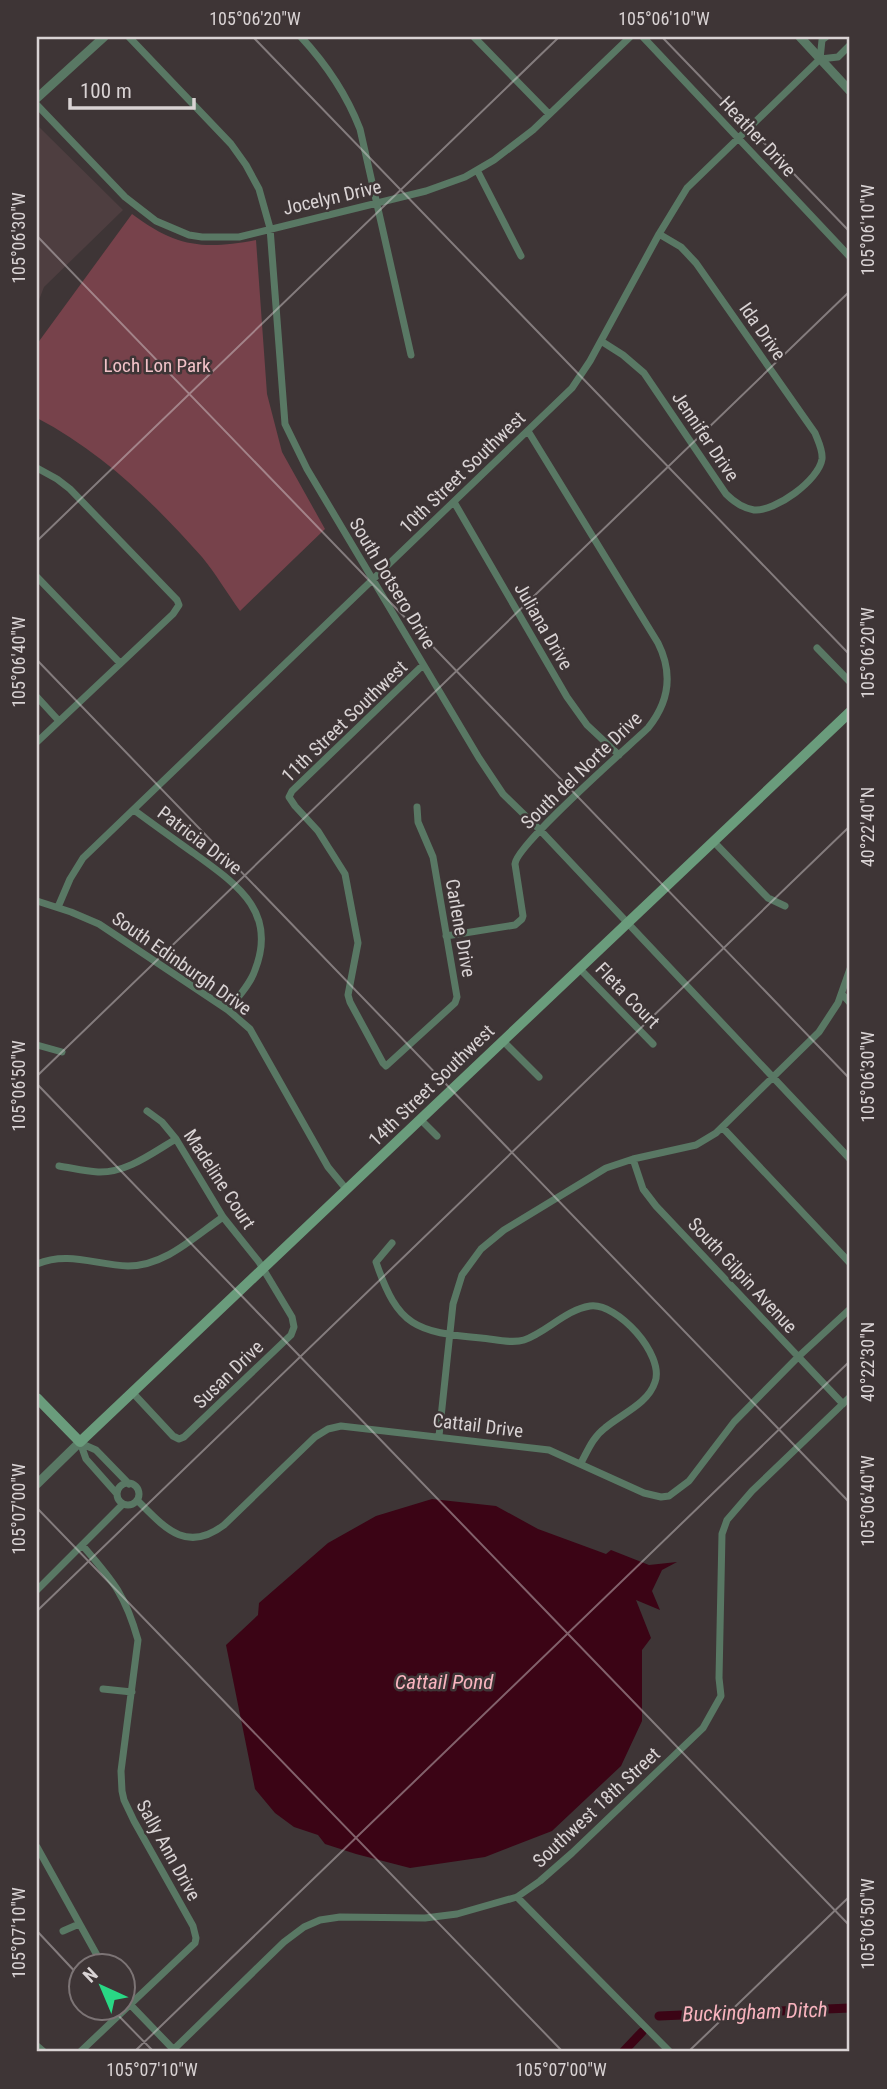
<svg xmlns="http://www.w3.org/2000/svg" width="887" height="2089" font-family="'Roboto Condensed',sans-serif">
	<style>
		.built { fill: #4e3e40 }
		.green { fill: #77424b }
		.water { fill: #3b0415 }
		.lines { fill: none; stroke-linecap: round; stroke-linejoin: round }
		.canal { stroke: #3b0415; stroke-width: 9 }
		.minor { stroke: #597864; stroke-width: 7 }
		.tertiary { stroke: #597864; stroke-width: 9 }
		.secondary { stroke: #6a9c7c; stroke-width: 10 }
		.ticks { fill: none; stroke: #d9d3d4; stroke-width: 2; stroke-opacity: 0.45 }
		.labels { text-anchor: middle; stroke-width: 5; stroke-linejoin: round; paint-order: stroke }
		.street-label { font-size: 19px; fill: #d9d3d4; stroke: #3e3536 }
		.park-label { font-size: 19px; fill: #f1c2c8; stroke: #3e3536 }
		.water-label { font-size: 21px; font-style: italic; fill: #f9b4bf; stroke: #3e3536 }
		.neatline { fill: none; stroke: #d9d3d4; stroke-width: 2.5 }
		.ticks-label { font-size: 18px; text-anchor: middle; fill: #d9d3d4 }
	</style>
	<rect width="100%" height="100%" fill="#3e3536"/>
	<!-- built -->
	<path class="built" d="M37 125 123 210 44 287 37 305Z"/>
	<!-- green -->
	<path class="green" d="M132 214C176 247 203 250 256 240L267 394 282 452 325 529 240 611C227 593 216 574 202 557 153 502 102 452 37 418V344Z"/>
	<!-- water -->
	<path class="water" d="M432 1499 496 1506 538 1529 606 1554 611 1550 649 1565 677 1562 662 1570 652 1591 660 1610 636 1600 651 1638 642 1650V1721L621 1766 552 1831 485 1857 410 1868 356 1854 325 1844 318 1835 294 1827 275 1813 255 1789 226 1645 258 1615 259 1603 328 1543 376 1516Z"/>
	<g class="lines">
		<!-- canal -->
		<path class="canal" d="M659 2016 850 2008
			M623 2052 642 2032"/>
		<!-- minor -->
		<path class="minor" d="M129 37 231 144 246 165 259 189 270 228 285 424 307 469 479 758 503 794 540 830 850 1159
			M301 37C327 65 346 93 360 129L411 355
			M474 37 549 114
			M643 37 850 257
			M820 59 822 40 826 37
			M37 105 125 197 156 221 189 235 202 237H239L426 191 465 177 494 160 533 130 630 37
			M477 170 521 256
			M601 341 623 355 644 373 726 494C734 502 742 508 754 510 775 512 819 480 822 459 823 450 818 441 815 433L696 263 681 247 659 234
			M37 468 57 479 70 489 177 600 179 605 173 614 37 742
			M454 502 567 697 587 725 619 755
			M37 577 120 663
			M817 648 850 682
			M37 697 59 721
			M417 807 418 822 433 857 457 997 455 1003 386 1066 383 1063 350 1002 348 995 358 943 345 874 318 831 295 806 289 797 292 791 423 665
			M134 810C154 825 174 839 195 854 236 884 278 911 255 970 250 985 237 998 228 1010
			M714 842 768 898 785 906
			M37 901 71 912 99 924 228 1010 250 1029 328 1167 347 1190
			M58 907 70 879 83 858 572 388 590 361 659 234 687 188 820 59 838 57 850 45
			M446 936 515 925 522 919 523 916 515 864C516 845 627 748 648 728 669 702 673 673 658 643L528 431
			M580 969 653 1044
			M842 994 850 1003
			M503 1041 539 1077
			M37 1045 62 1052
			M421 1120 437 1136
			M722 1127 850 1263
			M633 1159 643 1189 656 1206 843 1404
			M59 1166C72 1168 85 1171 98 1172 127 1173 152 1153 176 1139
			M392 1243 376 1262C398 1327 416 1332 481 1338 494 1339 512 1344 524 1340 547 1332 565 1310 590 1306 617 1302 665 1355 655 1382 648 1404 621 1414 605 1428 593 1437 588 1450 581 1463
			M37 1264C68 1251 96 1265 128 1266 165 1266 194 1237 223 1217
			M132 1392 173 1436 179 1439 184 1437 291 1335 294 1327 292 1317 259 1262 223 1217 176 1139 162 1122 147 1111
			M439 1436 453 1304 462 1275 481 1249 504 1230 606 1168 633 1159 696 1145 716 1133 819 1032 838 1003 850 969
			M80 1442 86 1459 117 1494
			M80 1443 96 1450 129 1484
			M117 1494a11 11 0 1 1 22 0a11 11 0 1 1-22 0Z
			M137 1500C164 1527 186 1554 224 1525L315 1437 328 1429 341 1426 549 1450 644 1493 661 1497 669 1496 689 1481 734 1422 798 1357 850 1309
			M37 1590 123 1504
			M103 1689 132 1692
			M37 1847 103 1966
			M517 1897 670 2052
			M63 1931 79 1924
			M122 1996 174 2050
			M37 2046 44 2052
			M80 2052 195 1943 196 1938 193 1926 134 1821 124 1800 122 1791 121 1771 138 1640C125 1594 113 1581 83 1546
			M171 2052 284 1942 304 1927 320 1920 340 1917 425 1918 457 1914 517 1897 540 1881 572 1853 703 1728 721 1696 719 1678 722 1534 727 1520 752 1491 850 1397"/>
		<!-- tertiary -->
		<path class="tertiary" d="M800 37 850 91
			M37 98 104 37
			M37 1484 80 1442"/>
		<!-- secondary -->
		<path class="secondary" d="M37 1398 80 1442 850 712"/>
	</g>
	<!-- ticks -->
	<path class="ticks" d="M253 37 850 655M662 37 850 232M37 236 850 1079M37 541 559 37M37 660 850 1503M37 1076 850 291M37 1084 850 1926M37 1508 563 2052M37 1611 850 826M37 1931 80 1977M111 2008 154 2052M134 2052 850 1361M688 2052 850 1896"/>
	<g class="labels">
		<!-- street labels -->
		<g class="street-label">
			<text transform="translate(758 136) rotate(47)" y="7">Heather Drive</text>
			<text transform="translate(332 197) rotate(-13)" y="7">Jocelyn Drive</text>
			<text transform="translate(763 331) rotate(55)" y="7">Ida Drive</text>
			<text transform="translate(706 436) rotate(56)" y="7">Jennifer Drive</text>
			<text transform="translate(462 472) rotate(-44)" y="7">10th Street Southwest</text>
			<text transform="translate(393 583) rotate(59)" y="7">South Dotsero Drive</text>
			<text transform="translate(544 626) rotate(60)" y="7">Juliana Drive</text>
			<text transform="translate(344 721) rotate(-44)" y="7">11th Street Southwest</text>
			<text transform="translate(581 770) rotate(-44)" y="7">South del Norte Drive</text>
			<text transform="translate(200 840) rotate(37)" y="7">Patricia Drive</text>
			<text transform="translate(461 928) rotate(80)" y="7">Carlene Drive</text>
			<text transform="translate(182 963) rotate(35)" y="7">South Edinburgh Drive</text>
			<text transform="translate(628 995) rotate(46)" y="7">Fleta Court</text>
			<text transform="translate(431 1085) rotate(-44)" y="7">14th Street Southwest</text>
			<text transform="translate(220 1179) rotate(57)" y="7">Madeline Court</text>
			<text transform="translate(743 1275) rotate(47)" y="7">South Gilpin Avenue</text>
			<text transform="translate(228 1374) rotate(-44)" y="7">Susan Drive</text>
			<text transform="translate(478 1425) rotate(7)" y="7">Cattail Drive</text>
			<text transform="translate(596 1807) rotate(-43)" y="7">Southwest 18th Street</text>
			<text transform="translate(169 1850) rotate(61)" y="7">Sally Ann Drive</text>
		</g>
		<!-- park labels -->
		<g class="park-label">
			<text x="157" y="372">Loch Lon Park</text>
		</g>
		<!-- water labels -->
		<g class="water-label">
			<text x="444" y="1689">Cattail Pond</text>
			<text transform="translate(755 2012) rotate(-2)" y="7">Buckingham Ditch</text>
		</g>
	</g>
	<!-- border -->
	<rect width="887" height="2089" fill="none" stroke="#3e3536" stroke-width="77"/>
	<!-- north arrow -->
	<g transform="translate(102 1987) rotate(316)"><circle r="33" fill="#3e3536" stroke="#7c7475" stroke-width="2"/>
	<path d="M0-5L12 26L0 18L-12 26Z" fill="#29d885"/>
	<text y="-10" font-size="19" font-weight="bold" text-anchor="middle" fill="#d9d3d4">N</text>
	</g>
	<!-- scale -->
	<path d="M70 98v10h124v-10" fill="none" stroke="#d9d3d4" stroke-width="3.5"/>
	<text x="80" y="98" font-size="21" fill="#d9d3d4" stroke="#3e3536" stroke-width="5" paint-order="stroke">100 m</text>
	<rect x="38" y="38" width="810" height="2012" class="neatline"/>
	<g class="ticks-label">
		<text x="255" y="25">105°06'20"W</text>
		<text x="664" y="25">105°06'10"W</text>
		<text transform="translate(868 230) rotate(-90)" y="6">105°06'10"W</text>
		<text transform="translate(19 238) rotate(-90)" y="6">105°06'30"W</text>
		<text transform="translate(868 653) rotate(-90)" y="6">105°06'20"W</text>
		<text transform="translate(19 662) rotate(-90)" y="6">105°06'40"W</text>
		<text transform="translate(868 827) rotate(-90)" y="6">40°22'40"N</text>
		<text transform="translate(868 1077) rotate(-90)" y="6">105°06'30"W</text>
		<text transform="translate(19 1086) rotate(-90)" y="6">105°06'50"W</text>
		<text transform="translate(868 1362) rotate(-90)" y="6">40°22'30"N</text>
		<text transform="translate(868 1501) rotate(-90)" y="6">105°06'40"W</text>
		<text transform="translate(19 1509) rotate(-90)" y="6">105°07'00"W</text>
		<text transform="translate(868 1924) rotate(-90)" y="6">105°06'50"W</text>
		<text transform="translate(19 1933) rotate(-90)" y="6">105°07'10"W</text>
		<text x="152" y="2076">105°07'10"W</text>
		<text x="561" y="2076">105°07'00"W</text>
	</g>
</svg>
